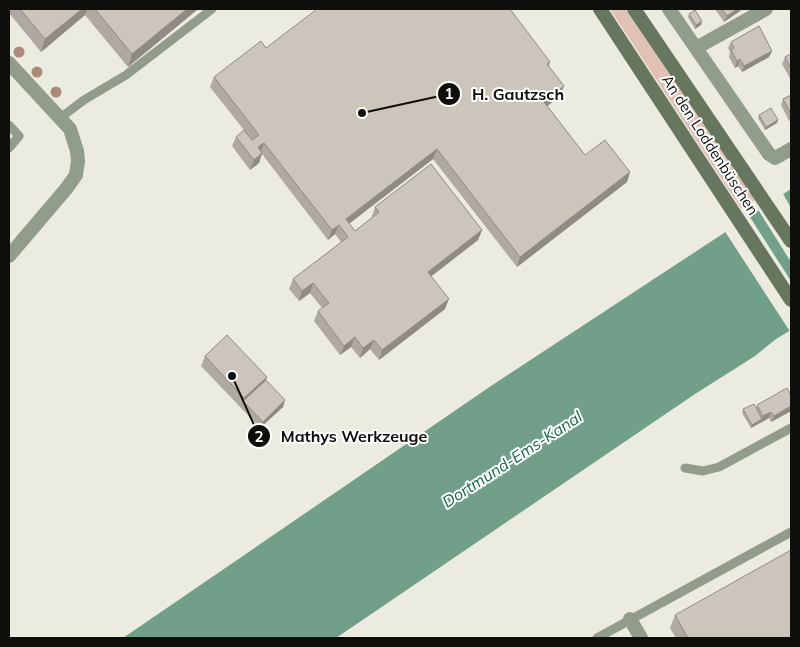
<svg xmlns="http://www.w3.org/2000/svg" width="800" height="647" font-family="Mulish,sans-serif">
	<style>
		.green { fill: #e1c1b4 }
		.water { fill: #719f89 }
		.pier { fill: #ecebe0 }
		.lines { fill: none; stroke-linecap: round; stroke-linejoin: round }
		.service { stroke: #929c8b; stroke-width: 9 }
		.minor { stroke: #929c8b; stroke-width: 14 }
		.secondary { stroke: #67765e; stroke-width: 14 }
		.tree { fill: #ab8a78 }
		.wall { fill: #afa9a2 }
		.shaded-wall { fill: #8f8a84 }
		.building { fill: #ccc5bc; stroke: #8f8a84 }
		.labels { text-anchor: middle; stroke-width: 4; stroke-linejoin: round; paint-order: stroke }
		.street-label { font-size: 15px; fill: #0e0e0a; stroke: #fff }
		.water-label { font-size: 16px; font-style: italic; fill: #146648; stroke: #fff }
		.leader { fill: none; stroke: #0e0e0a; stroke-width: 2 }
		.callout-dot { fill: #0e0e0a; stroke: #fff; stroke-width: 2 }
		.mark-label { font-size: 15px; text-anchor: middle; font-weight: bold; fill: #fff }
		.callout-label { font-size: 16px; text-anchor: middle; font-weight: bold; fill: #0e0e0a; stroke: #fff; stroke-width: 4; stroke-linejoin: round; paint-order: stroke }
	</style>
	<rect width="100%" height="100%" fill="#ecebe0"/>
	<!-- green -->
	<path class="green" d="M610 9H625L755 200 741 209Z"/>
	<!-- water -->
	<path class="water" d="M791 189V330L776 339 755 356 695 394 336 638H123L491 386Z"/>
	<!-- pier -->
	<path class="pier" d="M782 192 791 208V262L757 208Z
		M748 214 791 281V333L724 230Z"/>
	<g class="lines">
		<!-- service -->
		<path class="service" d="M60 118 84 100 126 75 212 9
			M9 125 19 136 9 148
			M685 468 703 471 719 467 791 428
			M597 638 791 532"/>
		<!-- minor -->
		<path class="minor" d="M669 9 769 154 775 158 791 149
			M696 48 766 9
			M9 63 70 129 77 151 78 161 76 175 66 189 9 256
			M630 619 641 638"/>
		<!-- secondary -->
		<path class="secondary" d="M600 9 791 300
			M634 9 791 241"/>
	</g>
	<!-- trees -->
	<g class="tree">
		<circle cx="19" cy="52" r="5.5"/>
		<circle cx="37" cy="72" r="5.5"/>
		<circle cx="56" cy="92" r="5.5"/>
	</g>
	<!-- wall -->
	<path class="wall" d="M9 9H198L128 67 85 15 41 52 9 13Z
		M715 9H741L740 11 724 22Z
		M689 14 702 21 701 25 695 29 688 17Z
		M731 42 772 51 769 57 742 72 738 66 735 68 729 57 730 52 728 48Z
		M266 48 550 62 549 67 560 96 547 106 585 155 630 172 627 182 517 267 433 159 349 224 355 231 372 218V216L375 207 482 230 478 240 431 276 445 309 379 360 370 349 360 358 351 347 340 355 314 321 318 311 322 308 310 293 299 301 289 289 293 279 341 242 335 234 328 240 262 154 259 163 250 170 232 146 236 137 244 130 210 87 214 77Z
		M791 54V80L782 64 785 57Z
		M791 95V120L789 121 781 105 783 99Z
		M759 115 778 120 777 123 765 130 758 118Z
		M205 356 267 377 266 380 283 407 260 428 201 366Z
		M791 395V411L771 422 769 418 751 428 742 413 743 409 756 408 757 405Z
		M675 615 791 638H676L670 628Z"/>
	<!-- shaded-wall -->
	<path class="shaded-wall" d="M82 9H87L85 15 41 52 45 39Z
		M187 9H198L128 67 132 54Z
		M737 9H741L740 11 724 22 727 16Z
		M702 21 701 25 695 29 696 25Z
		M772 51 769 57 742 72 744 66Z
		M740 59 738 66 735 68 737 61Z
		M564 86 560 96 541 111 544 102Z
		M778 120 777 123 765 130 766 127Z
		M264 143 261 152 258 147Z
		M437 149 433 159 342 229 346 219Z
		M262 153 259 163 250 170 254 160Z
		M630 172 627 182 517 267 520 257Z
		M339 225 335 234 328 240 332 230Z
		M482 230 478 240 424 282 428 272Z
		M313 283 310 293 299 301 302 291Z
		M449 299 445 309 379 360 382 350Z
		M355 337 351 347 340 355 344 346Z
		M374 340 370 349 360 358 363 348Z
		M267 377 263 386 243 401 244 398Z
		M285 400 283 407 260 428 263 422Z
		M791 406V411L771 422 774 416Z
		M771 412 769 418 751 428 752 425 762 419 763 416Z"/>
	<!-- building -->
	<path class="building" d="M20 9H82L45 39Z
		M95 9H187L132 54Z
		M317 9H510L550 62 547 64 564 86 544 102 585 155 605 140 630 172 520 257 437 149 346 219 355 231 379 212 375 207 431 164 482 230 428 272 449 299 382 350 374 340 363 348 355 337 344 346 318 311 329 303 313 283 302 291 293 279 348 237 339 225 332 230 264 143 258 147 262 153 254 160 236 137 244 130 252 140 259 135 214 77 261 41 266 48Z
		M722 9H737L727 16Z
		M695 10 702 21 696 25 689 14Z
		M759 26 772 51 744 66 740 59 737 61 731 50 734 48 731 42Z
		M791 54V69L785 57Z
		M791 95V114L783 99Z
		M771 108 778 120 766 127 759 115Z
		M227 335 267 377 244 398 205 356Z
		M266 380 285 400 263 422 243 401Z
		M787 388 791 395V406L774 416 771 412 763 416 757 405Z
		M754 404 762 419 752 425 743 409Z
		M791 550V638H688L675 615Z"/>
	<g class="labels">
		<!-- street labels -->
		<g class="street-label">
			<text transform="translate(710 145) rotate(57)" y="5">An den Loddenbüschen</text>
		</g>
		<!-- water labels -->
		<g class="water-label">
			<text transform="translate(512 459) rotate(-33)" y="6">Dortmund-Ems-Kanal</text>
		</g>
	</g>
	<!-- callouts -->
	<path class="leader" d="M362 113L449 94M232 376L259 436"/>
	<g class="callout-dot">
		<circle cx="362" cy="113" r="5"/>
		<circle cx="232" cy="376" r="5"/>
		<circle cx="449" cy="94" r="12"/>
		<circle cx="259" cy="436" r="12"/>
	</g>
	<g class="mark-label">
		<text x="449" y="99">1</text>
		<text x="259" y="442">2</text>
	</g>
	<g class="callout-label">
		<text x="518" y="100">H. Gautzsch</text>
		<text x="354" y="442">Mathys Werkzeuge</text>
	</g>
	<!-- border -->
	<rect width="800" height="647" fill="none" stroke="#0e0e0a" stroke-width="20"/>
</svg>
